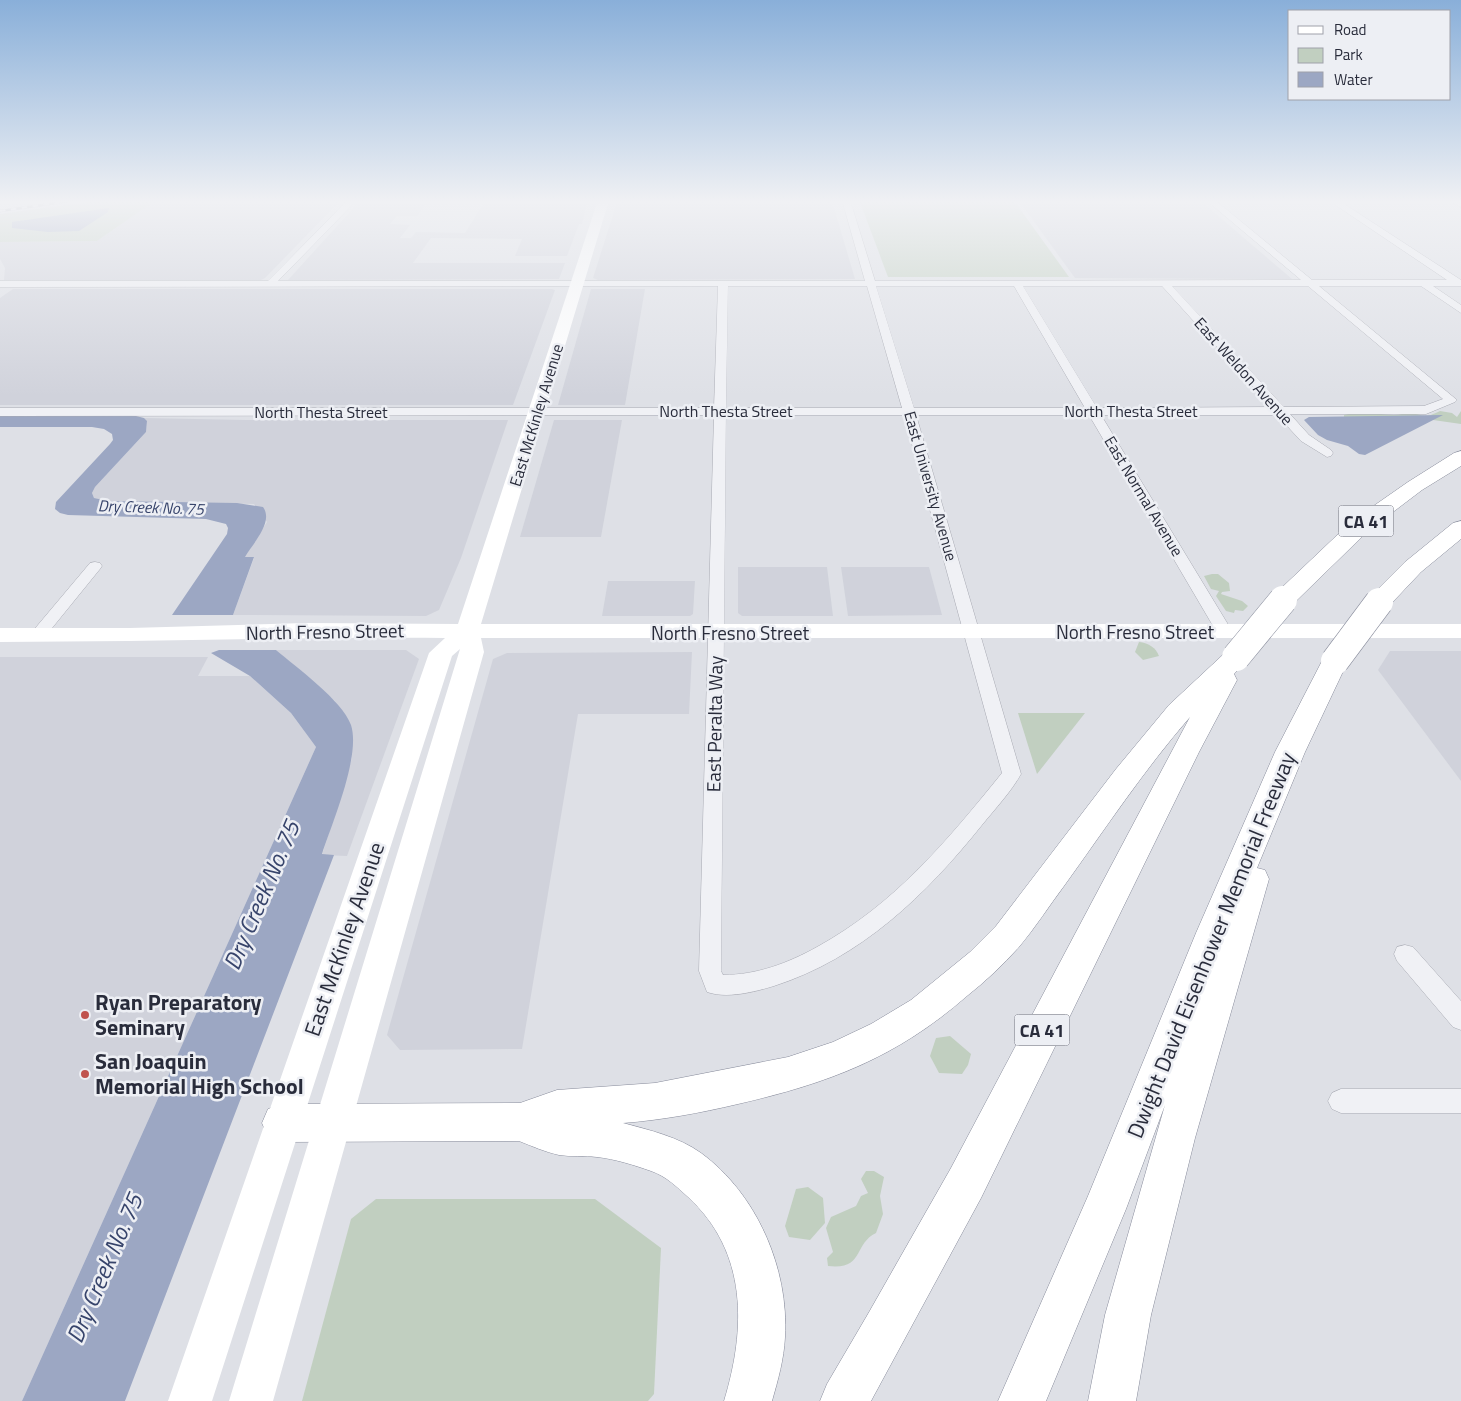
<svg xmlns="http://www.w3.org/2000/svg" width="1461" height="1401" font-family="'Titillium Web',sans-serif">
<rect width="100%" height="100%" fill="#dee0e6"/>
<!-- built -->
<g fill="#d0d2db">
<path d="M 156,200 L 341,200 L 265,278 L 261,280 L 4,280 L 5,268 L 0,259 L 0,242 L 97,241 Z"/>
<path d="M 832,201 L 855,279 L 598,280 L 593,278 L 617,202 Z"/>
<path d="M 1019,201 L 1202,202 L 1292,279 L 1075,278 Z"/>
<path d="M 358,203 L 426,203 L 417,216 L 397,216 L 390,224 L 410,225 L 400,238 L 411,238 L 416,232 L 465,233 L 484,203 L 587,203 L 582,224 L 579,224 L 567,256 L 515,256 L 522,239 L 431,238 L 413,263 L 565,263 L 559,279 L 288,280 Z"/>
<path d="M 13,289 L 552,289 L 555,290 L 513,405 L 0,405 L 0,298 Z"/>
<path d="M 591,289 L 645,289 L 625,405 L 558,405 Z"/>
<path d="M 144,418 L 246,420 L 508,420 L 461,558 L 439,610 L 426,616 L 233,615 L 254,558 L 244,558 L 267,522 L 254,504 L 109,501 L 94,498 L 92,493 L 95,487 L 146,432 L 147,422 Z"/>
<path d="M 554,420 L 622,420 L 601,537 L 520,537 Z"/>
<path d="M 738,567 L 827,567 L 833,616 L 742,616 L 738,613 Z"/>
<path d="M 841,567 L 929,567 L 942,615 L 848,616 Z"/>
<path d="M 608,581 L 695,581 L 693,614 L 690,616 L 602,616 Z"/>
<path d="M 276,650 L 406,650 L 419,659 L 347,856 L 322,855 L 352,758 L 335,701 Z"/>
<path d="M 1390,651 L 1461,651 L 1461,781 L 1378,670 Z"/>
<path d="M 692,652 L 689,714 L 578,714 L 522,1049 L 400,1050 L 387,1035 L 493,659 L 507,653 Z"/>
<path d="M 0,657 L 208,657 L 198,676 L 250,676 L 291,713 L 316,747 L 22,1401 L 0,1401 Z"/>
</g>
<!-- green -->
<g fill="#c1cfc0">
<path d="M 103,200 L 156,200 L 97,241 L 0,242 L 0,214 Z"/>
<path d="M 860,202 L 1015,202 L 1069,277 L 888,277 Z"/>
<path d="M 1440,411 L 1452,413 L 1457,417 L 1461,411 L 1461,424 L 1426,419 L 1344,417 L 1344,415 C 1361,411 1378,414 1394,415 C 1399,415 1405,413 1410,413 C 1425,415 1424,419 1440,411 Z"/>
<path d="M 1212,574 L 1218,574 L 1229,583 L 1230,591 L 1222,592 L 1221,594 L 1242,601 L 1248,606 L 1243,611 L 1235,610 L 1234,613 L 1226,611 L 1216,596 L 1219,591 L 1211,589 L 1204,576 Z"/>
<path d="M 1139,642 C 1149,643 1156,648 1159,656 L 1143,660 L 1135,652 Z"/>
<path d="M 1018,713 L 1085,713 L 1037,774 Z"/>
<path d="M 950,1036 L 971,1054 L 968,1065 L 962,1074 L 939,1073 L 930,1056 L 936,1038 Z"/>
<path d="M 866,1171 L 874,1171 L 884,1177 L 880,1196 L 883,1214 L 876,1233 C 853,1244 865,1270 828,1266 L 827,1258 L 833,1252 L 826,1228 L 831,1217 L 856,1206 L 861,1196 L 868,1193 L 861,1179 Z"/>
<path d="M 808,1187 L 823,1198 L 825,1223 L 810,1240 L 789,1237 L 785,1226 L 796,1189 Z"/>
<path d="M 376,1199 L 595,1199 L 661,1248 L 654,1394 L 648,1401 L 302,1401 L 351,1219 Z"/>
</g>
<!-- water -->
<g fill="#9ca7c3">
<path d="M 109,208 L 108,212 L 79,231 L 48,232 L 12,228 L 12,222 Z"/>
<path d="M 0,415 L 132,415 L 144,418 L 147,421 L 146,432 L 95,487 L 92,493 L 94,498 L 109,501 L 237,503 L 263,507 C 274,522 253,543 245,557 L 254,557 L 233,615 L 172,615 L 227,534 L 228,528 L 226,524 L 206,519 L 68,515 L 60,513 L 55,509 L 56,502 L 110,444 L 113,440 L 112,434 L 104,429 L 92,427 L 0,427 Z"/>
<path d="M 1443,415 L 1365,455 L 1359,454 L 1348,446 L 1327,440 L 1318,435 L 1304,420 L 1309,417 Z"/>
<path d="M 219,650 L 276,650 C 297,668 342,700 351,725 C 361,756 332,823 322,854 L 334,855 L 125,1401 L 22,1401 L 316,747 L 291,713 L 250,676 L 211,653 Z"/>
</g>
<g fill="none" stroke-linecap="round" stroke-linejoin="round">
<!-- street casing -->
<g stroke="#a8aab3" stroke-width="1">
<g id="street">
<path d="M 348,200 L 357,200 L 278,281 L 865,281 L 842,200 L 850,200 L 875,281 L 1301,280 L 1206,200 L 1215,200 L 1312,280 L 1447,280 L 1328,200 L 1338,200 L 1461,280 L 1461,286 L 1433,286 L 1461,305 L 1461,313 L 1421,286 L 1319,286 L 1457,400 L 1455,402 L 1426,414 L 1290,414 L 1309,435 L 1331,450 L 1333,453 L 1331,456 L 1327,457 L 1301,441 L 1277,415 L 1101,415 L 1232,631 L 1230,634 L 1218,634 L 1216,631 L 1089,415 L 916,415 L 1021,774 C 1011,792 995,809 982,825 C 926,895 861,958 774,986 C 754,992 727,999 707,992 L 699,971 L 714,415 L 0,416 L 0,408 L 714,408 L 718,286 L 0,287 L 0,281 L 268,281 ZM 728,286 L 867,286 L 902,408 L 726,408 ZM 876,286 L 1014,286 L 1085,408 L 914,408 ZM 1023,286 L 1162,286 L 1271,407 L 1097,408 ZM 1172,286 L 1308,286 L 1443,399 L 1424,406 L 1284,407 ZM 726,415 L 904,415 L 1002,773 C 947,841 895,904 817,947 C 788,963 757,975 723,975 L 721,971 Z"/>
<path d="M 1448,200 L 1461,202 L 1461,207 Z"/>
<path d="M 95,562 L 100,563 L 102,566 L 100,569 L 44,638 L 32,638 L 30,635 L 32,632 L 90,563 Z"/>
<path d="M 1405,945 L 1413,947 L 1461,1001 L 1461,1030 L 1453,1027 L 1397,961 L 1394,954 L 1397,947 Z"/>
<path d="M 1341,1089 L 1461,1089 L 1461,1113 L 1341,1113 L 1332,1109 L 1328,1101 L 1332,1093 Z"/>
</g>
</g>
<!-- highway casing -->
<g stroke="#878b9b" stroke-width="1">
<g id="highway">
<path d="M 1461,451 L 1461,466 L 1422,490 L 1368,531 L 1292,605 L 1283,607 L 1274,605 L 1271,600 L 1274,595 L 1352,521 L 1408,482 L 1454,453 Z"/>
<path d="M 1461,521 L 1461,539 L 1421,572 L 1388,607 L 1379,609 L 1370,607 L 1367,602 L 1370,597 L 1405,562 L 1453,523 Z"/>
<path d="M 1236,649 L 1245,651 L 1249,657 L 1234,674 L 1237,680 L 1199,752 L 981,1198 L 871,1401 L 820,1401 L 827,1384 L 868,1314 L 951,1168 L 1190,717 C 1144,770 1105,829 1064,886 C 1049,906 1035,928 1019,947 C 1003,965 986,981 967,996 C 896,1058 829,1083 738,1104 C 700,1113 662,1120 623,1123 C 649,1130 679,1137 701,1153 C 757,1194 789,1269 785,1337 C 784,1359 778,1380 772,1401 L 724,1401 C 746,1329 748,1252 688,1197 C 677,1187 666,1176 651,1171 C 634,1165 615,1159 597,1157 C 584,1155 571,1157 559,1155 C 545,1152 532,1146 519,1141 L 282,1142 L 268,1137 L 262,1123 L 268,1109 L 282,1104 L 520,1103 L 557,1090 L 655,1083 L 788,1057 L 833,1042 L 871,1024 L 911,1000 L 970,952 L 996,926 L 1116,769 L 1169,705 L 1227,651 Z"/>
<path d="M 1335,653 L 1344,655 L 1348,661 L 1305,752 L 1257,868 L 1265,870 L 1269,879 L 1195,1138 L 1151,1315 L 1136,1401 L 1088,1401 L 1105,1315 L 1165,1105 L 1126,1209 L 1046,1401 L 998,1401 L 1088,1196 L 1196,933 L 1275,752 L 1322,661 L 1326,655 Z"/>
</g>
</g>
<!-- street -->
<use href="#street" fill="#f0f1f5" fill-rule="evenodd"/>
<!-- secondary -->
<path fill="#fff" fill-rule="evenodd" d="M 598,200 L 609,200 L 481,624 L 1461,624 L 1461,638 L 481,638 L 484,652 L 273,1401 L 229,1401 L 460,649 L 452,656 L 212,1401 L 168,1401 L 429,653 L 445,638 C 296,637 148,642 0,642 L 0,628 L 130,628 L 305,623 L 458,624 Z"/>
<!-- highway -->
<use href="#highway" fill="#fff" fill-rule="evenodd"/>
<!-- rail casing -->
<g stroke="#797d8e" stroke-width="2.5">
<path id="rail" d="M 0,211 L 77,200"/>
</g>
<!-- rail -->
<use href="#rail" stroke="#edeff4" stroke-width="2" stroke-dasharray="5.5" stroke-linecap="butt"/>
<!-- highway-bridge casing -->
<g stroke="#878b9b" stroke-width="29" stroke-linecap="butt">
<g id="highway-bridge">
<path d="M 1236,657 L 1283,600"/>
<path d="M 1335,661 L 1379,602"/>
</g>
</g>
<!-- highway-bridge -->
<use href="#highway-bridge" stroke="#fff" stroke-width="28"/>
</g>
<!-- sky -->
<linearGradient id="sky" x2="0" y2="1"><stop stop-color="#89afd9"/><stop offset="0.51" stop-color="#f0f1f4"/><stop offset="1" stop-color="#f0f1f4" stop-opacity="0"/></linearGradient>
<rect width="1461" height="396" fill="url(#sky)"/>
<!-- markers -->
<g fill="#c0534e" stroke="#edeff4" stroke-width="2">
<circle cx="85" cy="1015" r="5"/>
<circle cx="85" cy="1074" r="5"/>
</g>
<g text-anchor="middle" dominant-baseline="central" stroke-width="5" stroke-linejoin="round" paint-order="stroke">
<!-- far-street labels -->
<g font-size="16" fill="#292c3b" stroke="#edeff4">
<text transform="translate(1244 371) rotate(48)">East Weldon Avenue</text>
<text x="726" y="411">North Thesta Street</text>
<text x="1131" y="411">North Thesta Street</text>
<text x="321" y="412">North Thesta Street</text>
<text transform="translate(536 415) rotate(-73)">East McKinley Avenue</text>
<text transform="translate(931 486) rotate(74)">East University Avenue</text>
<text transform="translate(1144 496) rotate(59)">East Normal Avenue</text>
</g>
<!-- far-water labels -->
<g font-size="16" font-style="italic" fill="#37446b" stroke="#edeff4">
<text transform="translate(151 507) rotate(2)">Dry Creek No. 75</text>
</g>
<!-- shield labels -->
<g fill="#edeff4" stroke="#646672" stroke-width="1">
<rect x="1338.5" y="505.5" width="55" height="31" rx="4"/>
<rect x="1014.5" y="1014.5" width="55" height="31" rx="4"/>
</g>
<g font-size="18" font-weight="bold" fill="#292c3b">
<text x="1366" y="521">CA 41</text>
<text x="1042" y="1030">CA 41</text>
</g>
<!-- street labels -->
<g font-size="19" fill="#292c3b" stroke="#edeff4">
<text transform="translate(325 631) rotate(-1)">North Fresno Street</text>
<text x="1135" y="631">North Fresno Street</text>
<text x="730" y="632">North Fresno Street</text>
<text transform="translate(714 724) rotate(-89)">East Peralta Way</text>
</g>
<!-- near-street labels -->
<g font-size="22" fill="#292c3b" stroke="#edeff4">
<text transform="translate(344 939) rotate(-71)">East McKinley Avenue</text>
<text transform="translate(1211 945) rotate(-68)">Dwight David Eisenhower Memorial Freeway</text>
</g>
<!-- near-poi labels -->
<g font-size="22" font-weight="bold" fill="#292c3b" stroke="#edeff4" text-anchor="start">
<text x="95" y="1002">Ryan Preparatory<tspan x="95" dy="25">Seminary</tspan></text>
<text x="95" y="1061">San Joaquin<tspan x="95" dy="25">Memorial High School</tspan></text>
</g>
<!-- near-water labels -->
<g font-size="24" font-style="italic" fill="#37446b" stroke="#edeff4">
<text transform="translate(261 895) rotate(-67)">Dry Creek No. 75</text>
<text transform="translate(104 1268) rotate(-67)">Dry Creek No. 75</text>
</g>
</g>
<!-- legend -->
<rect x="1288" y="10" width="162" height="90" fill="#edeff4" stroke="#9fa1aa"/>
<rect x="1298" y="26" width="25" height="8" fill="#ffffff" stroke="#9fa1aa"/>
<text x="1334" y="35" font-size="15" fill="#292c3b">Road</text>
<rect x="1298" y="48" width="25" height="15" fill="#c1cfc0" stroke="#9fa1aa"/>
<text x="1334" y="60" font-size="15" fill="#292c3b">Park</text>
<rect x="1298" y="72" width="25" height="15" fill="#9ca7c3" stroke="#9fa1aa"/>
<text x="1334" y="85" font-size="15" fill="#292c3b">Water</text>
</svg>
